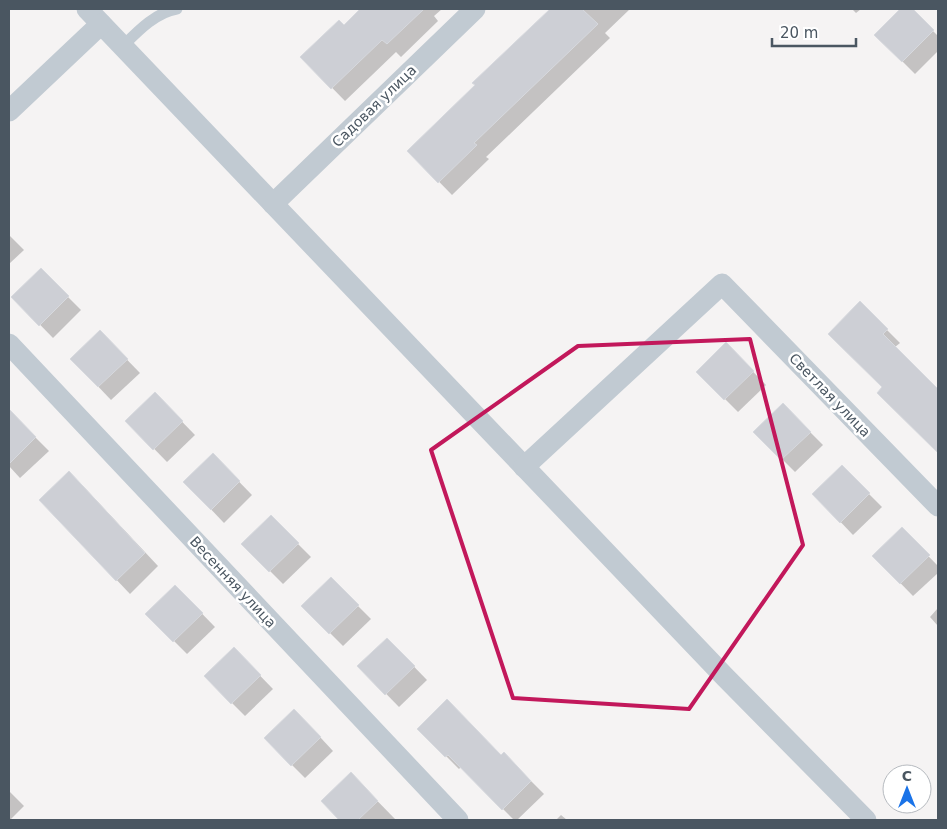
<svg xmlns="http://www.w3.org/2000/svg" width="947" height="829" font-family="'DejaVu Sans',sans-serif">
<rect width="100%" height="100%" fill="#f5f3f3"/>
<!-- shadow -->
<g fill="#0003">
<path d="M 362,9 L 442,9 L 434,16 L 438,21 L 401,57 L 396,52 L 345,101 L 302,57 L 344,26 Z"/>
<path d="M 552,9 L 630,9 L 605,33 L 610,38 L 486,157 L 489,159 L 452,195 L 409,151 L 477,85 L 474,83 Z"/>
<path d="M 852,9 L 861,9 L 856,13 Z"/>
<path d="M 902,9 L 911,9 L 938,36 L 938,51 L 915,74 L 876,35 Z"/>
<path d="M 9,235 L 24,250 L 9,264 Z"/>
<path d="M 41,270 L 81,310 L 53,338 L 13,297 Z"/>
<path d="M 860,303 L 900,343 L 895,347 L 938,390 L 938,451 L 879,393 L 884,388 Z"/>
<path d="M 100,332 L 140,373 L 111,400 L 72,359 Z"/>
<path d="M 726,344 L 766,385 L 738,412 L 698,372 Z"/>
<path d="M 155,394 L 195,435 L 167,462 L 127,421 Z"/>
<path d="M 783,405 L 823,445 L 795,472 L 755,432 Z"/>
<path d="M 9,411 L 49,451 L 20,478 L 9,466 Z"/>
<path d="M 213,455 L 252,495 L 224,523 L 185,482 Z"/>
<path d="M 842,467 L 882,507 L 853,535 L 814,494 Z"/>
<path d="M 82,485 L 158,566 L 130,594 L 41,500 Z"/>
<path d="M 271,517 L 311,557 L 283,584 L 243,544 Z"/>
<path d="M 902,529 L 938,566 L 938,573 L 913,596 L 874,556 Z"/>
<path d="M 331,579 L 371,619 L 343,646 L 303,606 Z"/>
<path d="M 175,586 L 215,627 L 187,654 L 147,614 Z"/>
<path d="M 938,608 L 938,626 L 930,617 Z"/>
<path d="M 387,639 L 427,680 L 399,707 L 359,666 Z"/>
<path d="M 234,649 L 273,689 L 245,716 L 205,676 Z"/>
<path d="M 307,723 L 333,751 L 305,778 L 265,738 Z"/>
<path d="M 419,729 L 501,756 L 504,754 L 544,794 L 517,820 L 514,820 L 461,767 L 459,769 Z"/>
<path d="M 351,774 L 396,820 L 341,820 L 323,802 Z"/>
<path d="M 9,791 L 24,806 L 10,820 L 9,820 Z"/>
<path d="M 561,815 L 567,820 L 556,820 Z"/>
</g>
<!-- building -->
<g fill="#cdcfd5" stroke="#d7d9de">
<path d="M 360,9 L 424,9 L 387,44 L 382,40 L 331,89 L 300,57 L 339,20 L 344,25 Z"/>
<path d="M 550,9 L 582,9 L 598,24 L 474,143 L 477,145 L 438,183 L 407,151 L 475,85 L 472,83 Z"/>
<path d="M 900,9 L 913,9 L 934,30 L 902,62 L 874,35 Z"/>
<path d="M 41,268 L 69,296 L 39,326 L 11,297 Z"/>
<path d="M 860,301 L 888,329 L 883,334 L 938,389 L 938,453 L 877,393 L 882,387 L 828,334 Z"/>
<path d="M 100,330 L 128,359 L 98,387 L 70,359 Z"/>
<path d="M 726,342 L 754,371 L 724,400 L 696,372 Z"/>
<path d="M 155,392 L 183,421 L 153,450 L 125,421 Z"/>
<path d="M 783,403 L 811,432 L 781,460 L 753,432 Z"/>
<path d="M 9,409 L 36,437 L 9,464 Z"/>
<path d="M 213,453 L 240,481 L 211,510 L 183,482 Z"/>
<path d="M 842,465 L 870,493 L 840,523 L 812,494 Z"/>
<path d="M 69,471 L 145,553 L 116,581 L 39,500 Z"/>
<path d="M 271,515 L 299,543 L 269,572 L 241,544 Z"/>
<path d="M 902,527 L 930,555 L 900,584 L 872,556 Z"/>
<path d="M 331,577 L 359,605 L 329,634 L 301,606 Z"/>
<path d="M 175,585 L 203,613 L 173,642 L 145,614 Z"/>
<path d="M 387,638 L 415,666 L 385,695 L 357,666 Z"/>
<path d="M 234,647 L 261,675 L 231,704 L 204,676 Z"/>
<path d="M 447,699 L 501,755 L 504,752 L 531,781 L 502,810 L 448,755 L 445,757 L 417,729 Z"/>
<path d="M 294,709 L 321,737 L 291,766 L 264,738 Z"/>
<path d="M 351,772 L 378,801 L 358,820 L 339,820 L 321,801 Z"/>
</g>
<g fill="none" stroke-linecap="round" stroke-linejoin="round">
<!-- lane -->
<path stroke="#c1cad2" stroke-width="11" d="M 122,47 C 137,32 156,12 177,9"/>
<!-- street -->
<g stroke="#c1cad2" stroke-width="21">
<path d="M 87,9 L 725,677 L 866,820"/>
<path d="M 9,111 L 101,24"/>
<path d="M 273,204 L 475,9"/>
<path d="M 9,344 L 458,820"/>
<path d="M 524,467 L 722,284 L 938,506"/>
</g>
</g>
<!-- marked area -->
<path fill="none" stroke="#c2185b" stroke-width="4" stroke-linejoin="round" d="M 750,339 L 803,545 L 689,709 L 513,698 L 431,450 L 578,346 Z"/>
<g text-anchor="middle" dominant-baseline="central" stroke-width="5" stroke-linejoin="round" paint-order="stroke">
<!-- street labels -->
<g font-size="14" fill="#4a5661" stroke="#fff">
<text transform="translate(374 106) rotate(-44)">Садовая улица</text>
<text transform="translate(830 395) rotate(46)">Светлая улица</text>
<text transform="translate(233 582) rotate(47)">Весенняя улица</text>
</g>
</g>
<!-- border -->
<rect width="947" height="829" fill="none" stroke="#4a5661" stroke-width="20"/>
<!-- north arrow -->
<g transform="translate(907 789)"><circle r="24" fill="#ffffff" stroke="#b7bbc0"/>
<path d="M0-4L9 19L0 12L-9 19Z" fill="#1a73e8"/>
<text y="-8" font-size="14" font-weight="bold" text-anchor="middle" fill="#4a5661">С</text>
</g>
<!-- scale -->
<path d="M772 38v8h84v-8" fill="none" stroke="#4a5661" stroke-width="2.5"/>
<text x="780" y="38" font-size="15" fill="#4a5661" stroke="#ffffff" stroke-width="4" paint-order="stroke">20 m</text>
</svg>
